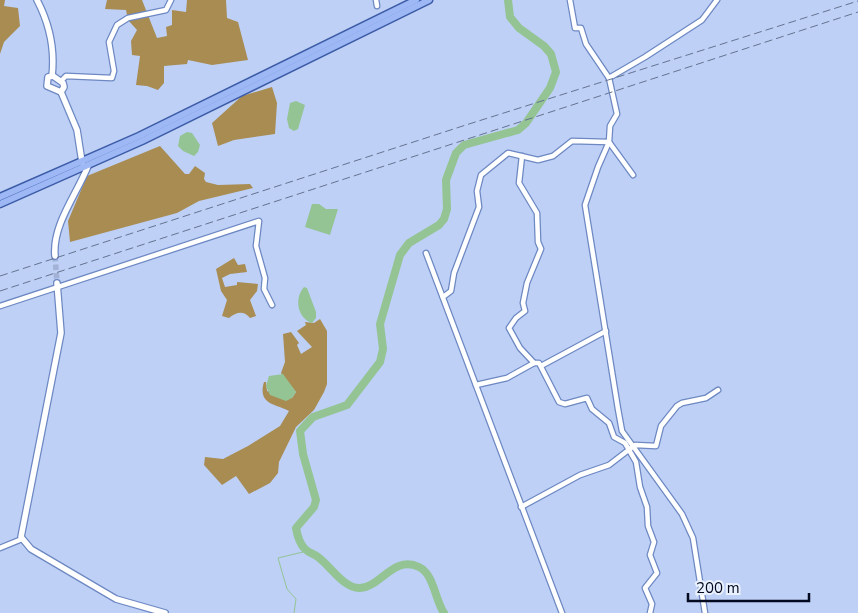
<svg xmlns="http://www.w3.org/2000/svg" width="858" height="613" font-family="'Nunito Sans',sans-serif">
<rect width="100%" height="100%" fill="#bed0f6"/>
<!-- forest -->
<g fill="#a88c52">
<path d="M 0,0 L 5,0 L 4,6 L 18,8 L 20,26 L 4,42 L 0,54 Z"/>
<path d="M 107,0 L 142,0 L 157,38 L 167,36 L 166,27 L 172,25 L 172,10 L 186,12 L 187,0 L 226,0 L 227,18 L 238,22 L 248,60 L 212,65 L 188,60 L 187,64 L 164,66 L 164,83 L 158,90 L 147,86 L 136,85 L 140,56 L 132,55 L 131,41 L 137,30 L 128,20 L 126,10 L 105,9 Z"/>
<path d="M 272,87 L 277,103 L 275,134 L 234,140 L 218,146 L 212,123 L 242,96 Z"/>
<path d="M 160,146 L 185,174 L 189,174 L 195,166 L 205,173 L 204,179 L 206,182 L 218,185 L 250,184 L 253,188 L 199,201 L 177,213 L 70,242 L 68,221 L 87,176 Z"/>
<path d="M 234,258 L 238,265 L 245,264 L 247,272 L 230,274 L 222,278 L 225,287 L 237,285 L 237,282 L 258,284 L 257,291 L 250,300 L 256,316 L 250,318 C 244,310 236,312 229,318 L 222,316 L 227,300 L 221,291 L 216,269 Z"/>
<path d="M 320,319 L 327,331 L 327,384 L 324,392 L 314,410 L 296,427 L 279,462 L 278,473 L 270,483 L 249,494 L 236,476 L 222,485 L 204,465 L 205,457 L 223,459 L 248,446 L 280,426 L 289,411 C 277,404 257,405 264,382 L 266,382 L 267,391 L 292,398 L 296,392 L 281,373 L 285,362 L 283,334 L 291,332 L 299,343 L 297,345 L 301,354 L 312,347 L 297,331 L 306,325 L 305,322 L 314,323 Z"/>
</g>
<!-- water -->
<g fill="#94c494">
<path d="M 296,101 L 305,105 L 298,129 L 294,131 L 289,128 L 287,119 L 290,103 Z"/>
<path d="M 187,132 L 192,133 L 200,145 L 198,152 L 194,156 L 183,151 L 178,146 L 180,136 Z"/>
<path d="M 312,204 L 319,204 L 326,209 L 338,209 L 330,235 L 305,227 Z"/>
<path d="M 304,287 L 307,288 L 316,312 L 316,318 L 312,323 C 297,318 294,298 304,287 Z"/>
<path d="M 283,374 L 296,392 L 292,398 L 286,401 L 270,395 L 266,386 L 269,376 Z"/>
</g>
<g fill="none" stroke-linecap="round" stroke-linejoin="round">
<!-- stream -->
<path stroke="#94c494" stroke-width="1" d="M 294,613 L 296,599 L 287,589 L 278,558 L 307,551"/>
<!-- river -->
<path stroke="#94c494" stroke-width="8" d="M 444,613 C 435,600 434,574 419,567 C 393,555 381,587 360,588 C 343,589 329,563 315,555 C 311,553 308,552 305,549 C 300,544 297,534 296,528 L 314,507 L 316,500 L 303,454 L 300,431 L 313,417 L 347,405 L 380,362 L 383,349 L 380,324 L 400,255 L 409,243 L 439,225 L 444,219 L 447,209 L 446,180 L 456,153 L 464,145 L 518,130 L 526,123 L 550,88 L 556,72 L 551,54 L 544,46 L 519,28 L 510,17 L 508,0"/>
<!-- secondary-tunnel -->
<path stroke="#a2b2d6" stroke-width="5.5" stroke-dasharray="5.5 3" stroke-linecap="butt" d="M 55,256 L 57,283"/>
<!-- street casing -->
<g stroke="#6d88c2" stroke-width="7">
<g id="street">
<path d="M 376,0 L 377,6"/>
<path d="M 570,0 L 575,28 L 581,28 L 586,44 L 609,78"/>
<path d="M 61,81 L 66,76 L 112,78 L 114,71 L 109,42 L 117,25 L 128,18 L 166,10 L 171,0"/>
<path d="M 522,156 L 519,183 L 537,213 L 538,242 L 541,249 L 527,283 L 523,303 L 525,311 L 516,318 L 509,328 L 520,348 L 534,363"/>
<path d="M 426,253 L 562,613"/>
<path d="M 443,297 L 451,291 L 454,273 L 479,207 L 477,191 L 481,175 L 508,153 L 538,160 L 553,156 L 572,141 L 609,142 L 633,175"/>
<path d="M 0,306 L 259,221 L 256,246 L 265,278 L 264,289 L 272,305"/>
<path d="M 541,366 L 606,331"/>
<path d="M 476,385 L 507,378 L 534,363 L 539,363 L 559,402 L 565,404 L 587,398 L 592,409 L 609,423 L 614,437 L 625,443 L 636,462 L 640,487 L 647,507 L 648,526 L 654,542 L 650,555 L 657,573 L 645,588 L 652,604 L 650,613"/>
<path d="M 521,507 L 580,475 L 609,465 L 635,445 L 656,446 L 661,426 L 677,406 L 682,403 L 706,398 L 718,390"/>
<path d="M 0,548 L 22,539"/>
<path d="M 705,613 L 693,538 L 682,514 L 622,431 L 618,409 L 585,205 L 598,167 L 609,142 L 610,126 L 617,114 L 609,78 L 645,57 L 702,20 L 717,0"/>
</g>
</g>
<!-- secondary casing -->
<g stroke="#6d88c2" stroke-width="8">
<g id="secondary">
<path d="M 37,0 C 49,23 55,50 52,76"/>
<path d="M 53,76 L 63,83 L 64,87 L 61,92 L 47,86 L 48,77 Z"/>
<path d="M 61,92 L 77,130 L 82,162"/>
<path d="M 55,256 C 52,225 77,194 88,166"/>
<path d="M 57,283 L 61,333 L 21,537 L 31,549 L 116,599 L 165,613"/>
</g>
</g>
<!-- primary casing -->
<g stroke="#3d5ca6" stroke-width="9">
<g id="primary">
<path d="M 0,197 L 139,136 L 416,0"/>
<path d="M 0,204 L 142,141 L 429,0"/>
</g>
</g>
<!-- street -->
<use href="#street" stroke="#fff" stroke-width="4.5"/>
<!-- secondary -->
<use href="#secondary" stroke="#fff" stroke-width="5.5"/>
<!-- primary -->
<use href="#primary" stroke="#9db8f5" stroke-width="6"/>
<!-- rail -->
<g stroke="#667391" stroke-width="1" stroke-dasharray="8 4" stroke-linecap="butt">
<path d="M 0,276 L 469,124 L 858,1"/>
<path d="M 0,291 L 858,12"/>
</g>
</g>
<!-- scale -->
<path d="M688 593v8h121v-8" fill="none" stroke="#040b21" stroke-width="2.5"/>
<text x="696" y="593" font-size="15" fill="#040b21" stroke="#eaf1fe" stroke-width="4" paint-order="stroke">200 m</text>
</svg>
